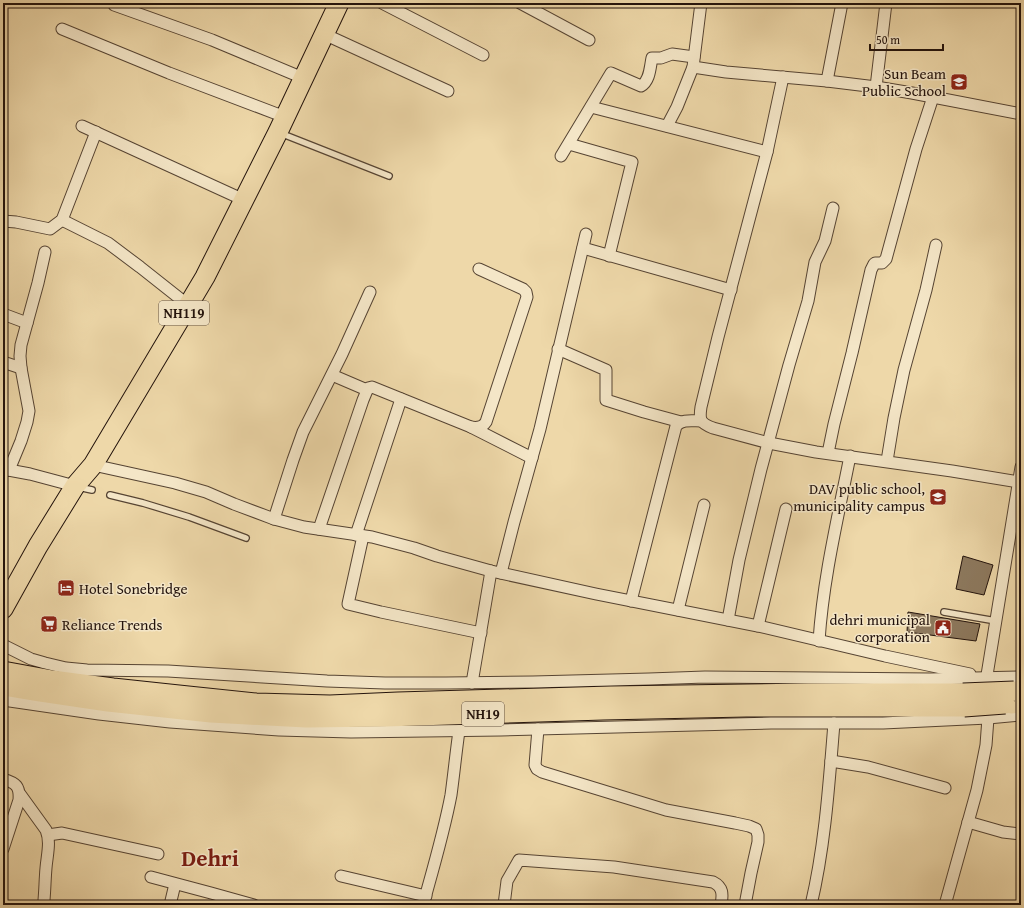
<svg xmlns="http://www.w3.org/2000/svg" width="1024" height="908" font-family="'Gentium Book Plus',serif">
<rect width="100%" height="100%" fill="#eed8a9"/>
<filter id="stains"><feTurbulence type="fractalNoise" baseFrequency=".005" numOctaves="4"/><feColorMatrix values="0 0 0 0 .2 0 0 0 0 .09 0 0 0 0 .02 0 0 0 .5 -.17"/></filter>
<radialGradient id="worn" r=".72"><stop offset=".6" stop-color="#630" stop-opacity="0"/><stop offset="1" stop-color="#630" stop-opacity=".3"/></radialGradient>
<!-- building -->
<g fill="#8d795e" stroke="#23130c">
<path d="M 963,556 L 993,565 L 984,595 L 956,589 Z"/>
<path d="M 908,612 L 980,624 L 976,641 L 907,632 Z"/>
</g>
<g fill="none" stroke-linecap="round" stroke-linejoin="round">
<!-- service casing -->
<g stroke="#564433" stroke-width="8">
<g id="service">
<path d="M 280,133 L 389,176"/>
<path d="M 78,487 L 92,490"/>
<path d="M 110,495 L 143,503 L 189,517 L 246,538"/>
<path d="M 944,612 L 996,621"/>
</g>
</g>
<!-- minor casing -->
<g stroke="#564433" stroke-width="13">
<g id="minor">
<path d="M 382,3 L 483,55"/>
<path d="M 520,3 L 589,40"/>
<path d="M 114,5 L 212,40 L 303,78"/>
<path d="M 62,29 L 169,73 L 285,117"/>
<path d="M 324,34 L 448,91"/>
<path d="M 693,67 L 726,72 L 827,81 L 876,87 L 912,93 L 1021,114"/>
<path d="M 783,77 L 767,152 L 718,337 L 701,407 C 699,420 700,423 713,428 L 769,443 L 816,452 L 952,471 L 1019,482"/>
<path d="M 827,81 L 842,3"/>
<path d="M 876,87 L 886,3"/>
<path d="M 591,107 L 767,152"/>
<path d="M 82,126 L 244,200"/>
<path d="M 667,126 L 677,107 L 693,67 L 701,3"/>
<path d="M 569,144 L 632,162 L 609,256"/>
<path d="M 561,156 L 611,73 L 641,86 C 650,81 650,67 652,58 L 661,58 L 672,54 L 694,57"/>
<path d="M 62,220 L 108,243 L 140,267 L 188,305"/>
<path d="M 3,221 L 16,222 L 50,229 L 62,220 L 96,132"/>
<path d="M 583,248 L 731,290"/>
<path d="M 3,314 L 27,323"/>
<path d="M 558,349 L 606,370 L 606,400 L 644,412 L 681,422"/>
<path d="M 3,362 L 21,368"/>
<path d="M 332,375 L 367,390"/>
<path d="M 471,427 L 532,458"/>
<path d="M 828,453 L 834,424 L 852,353 L 871,270 L 874,264 L 875,263 L 882,263 L 886,259 L 916,149 L 933,97"/>
<path d="M 887,461 L 894,418 L 904,370 L 926,290 L 936,245"/>
<path d="M 93,465 L 175,483 L 206,492 L 234,504 L 274,519 L 304,527 L 372,537 L 414,548 L 437,556 L 491,571 L 596,594 L 758,626 L 885,656 L 970,674"/>
<path d="M 3,469 L 30,474 L 75,486"/>
<path d="M 9,470 L 21,441 L 27,422 L 29,411 L 21,368 L 20,356 L 21,345 L 38,283 L 45,252"/>
<path d="M 274,519 L 293,460 L 303,432 L 342,354 L 370,292"/>
<path d="M 319,529 L 363,400 L 368,388 L 372,387 L 471,427 C 477,428 483,427 486,422 L 527,297 L 526,292 L 523,289 L 479,269"/>
<path d="M 356,535 L 401,399"/>
<path d="M 363,536 L 348,604 L 381,612 L 481,633"/>
<path d="M 501,573 L 514,522 L 540,429 L 586,234"/>
<path d="M 631,601 L 676,426 C 682,419 692,421 701,421"/>
<path d="M 678,610 L 704,505"/>
<path d="M 728,620 L 739,560 L 761,469 L 789,365 L 808,301 L 815,262 L 825,241 L 833,208"/>
<path d="M 758,626 L 786,509"/>
<path d="M 819,641 C 823,579 838,517 850,456"/>
<path d="M 3,645 L 31,659 L 45,663 L 66,668 L 87,670 L 168,671 L 327,681 L 385,683 L 446,683 L 533,682 L 649,679 L 705,677 L 930,679 L 1021,677"/>
<path d="M 472,683 L 491,571"/>
<path d="M 987,686 L 987,675 L 1021,467"/>
<path d="M 3,700 L 99,714 L 170,722 L 279,730 L 351,732 L 501,730 L 771,723 L 883,723 L 988,718 L 1021,715"/>
<path d="M 538,729 L 535,765 L 537,769 L 542,772 L 666,810 L 735,823 L 749,826 L 756,829 L 758,835 L 758,842 L 751,873 L 745,905"/>
<path d="M 831,761 L 868,767 L 945,788"/>
<path d="M 3,779 C 16,783 20,786 19,800 L 3,849"/>
<path d="M 20,794 L 46,830 C 51,842 47,855 46,868 C 45,879 45,889 44,900 L 45,905"/>
<path d="M 968,822 L 1003,832 L 1021,834"/>
<path d="M 48,835 L 62,833 L 158,854"/>
<path d="M 341,876 L 426,896"/>
<path d="M 151,877 L 211,893 L 254,905"/>
<path d="M 170,905 L 175,884"/>
<path d="M 423,905 C 433,869 444,832 451,795 C 454,773 456,752 459,731"/>
<path d="M 504,905 L 507,881 L 519,860 L 614,867 L 713,882 C 723,887 723,894 721,905"/>
<path d="M 811,905 C 825,846 829,784 834,723"/>
<path d="M 945,905 L 977,790 L 986,745 L 988,718 L 988,711"/>
</g>
</g>
<!-- trunk casing -->
<g stroke="#23130c" stroke-width="21">
<g id="trunk">
<path d="M 3,609 L 38,546 L 75,486 L 93,465 L 205,277 L 278,132 L 339,3"/>
<path d="M 3,671 L 52,680 L 113,688 L 188,696 L 256,703 L 330,705 L 398,702 L 611,696 L 809,693 L 963,693"/>
<path d="M 3,686 L 39,692 L 108,702 L 211,713 L 306,718 L 386,717 L 603,710 L 746,707 L 964,707"/>
<path d="M 1011,704 L 1021,703"/>
</g>
</g>
<!-- service -->
<use href="#service" stroke="#f4e6c7" stroke-width="5.5"/>
<!-- minor -->
<use href="#minor" stroke="#f4e6c7" stroke-width="11"/>
<!-- trunk -->
<use href="#trunk" stroke="#eed8a9" stroke-width="19"/>
<!-- trunk-bridge casing -->
<g stroke="#23130c" stroke-width="21" stroke-linecap="butt">
<g id="trunk-bridge">
<path d="M 963,693 L 1014,691"/>
<path d="M 964,707 L 1005,704"/>
</g>
</g>
<!-- trunk-bridge -->
<use href="#trunk-bridge" stroke="#eed8a9" stroke-width="19"/>
</g>
<!-- icons -->
<defs>
<g id="school-square" transform="scale(0.9)"><rect x="-9" y="-9" width="18" height="18" rx="4" fill="#8f2418" stroke="#f4e6c7"/><path d="M0-5L7-2L0 1L-7-2ZM-4 1L0 2.5L4 1V4Q0 6-4 4Z" fill="#fff"/></g>
<g id="hotel-square" transform="scale(0.9)"><rect x="-9" y="-9" width="18" height="18" rx="4" fill="#8f2418" stroke="#f4e6c7"/><path d="M-6-4.5h1.5V1H6V5H4.5V3h-9V5H-6ZM-4 0a1.8 1.8 0 1 1 3.6 0ZM.5 0V-2.5h3Q6-2.5 6 0Z" fill="#fff"/></g>
<g id="supermarket-square" transform="scale(0.9)"><rect x="-9" y="-9" width="18" height="18" rx="4" fill="#8f2418" stroke="#f4e6c7"/><path d="M-6-5.5h2.5l.6 2H6L4.5 2H-2.5L-4.4-4H-6ZM-1.5 3.2a1.3 1.3 0 1 0 .1 0ZM3 3.2a1.3 1.3 0 1 0 .1 0Z" fill="#fff"/></g>
<g id="civic-square" transform="scale(0.9)"><rect x="-9" y="-9" width="18" height="18" rx="4" fill="#8f2418" stroke="#f4e6c7"/><path d="M-.6-6.5H3V-4.5H.6V-3L4-1V1h2V6H-6V1h2V-1L-.6-3ZM-1.2 2.5V6h2.4V2.5Z" fill="#fff"/></g>
</defs>
<g fill-rule="evenodd">
<use href="#school-square" x="959" y="82"/>
<use href="#school-square" x="938" y="497"/>
<use href="#hotel-square" x="66" y="588"/>
<use href="#supermarket-square" x="49" y="624"/>
<use href="#civic-square" x="943" y="628"/>
</g>
<g text-anchor="middle" dominant-baseline="central" stroke-width="3" stroke-linejoin="round" paint-order="stroke">
<!-- shield labels -->
<g fill="#f4e6c7" stroke="#625244" stroke-width="1">
<rect x="159" y="301" width="50" height="24" rx="3"/>
<rect x="462" y="702" width="42" height="24" rx="3"/>
</g>
<g font-size="14" font-weight="bold" fill="#23130c">
<text x="184" y="313">NH119</text>
<text x="483" y="714">NH19</text>
</g>
<!-- poi labels -->
<g font-size="15" fill="#23130c" stroke="#f4e6c7" text-anchor="end">
<text x="946" y="73">Sun Beam<tspan x="946" dy="17">Public School</tspan></text>
<text x="925" y="488">DAV public school,<tspan x="925" dy="17">municipality campus</tspan></text>
<text x="79" y="588" text-anchor="start">Hotel Sonebridge</text>
<text x="930" y="619">dehri municipal<tspan x="930" dy="17">corporation</tspan></text>
<text x="62" y="624" text-anchor="start">Reliance Trends</text>
</g>
<!-- town labels -->
<g font-size="23" font-weight="bold" fill="#7a1f14" stroke="#f4e6c7">
<text x="210" y="857">Dehri</text>
</g>
</g>
<!-- margin -->
<rect width="1024" height="908" fill="none" stroke="#eed8a9" stroke-width="16"/>
<rect x="4" y="4" width="1016" height="900" fill="none" stroke="#23130c" stroke-width="2"/>
<rect x="8" y="8" width="1008" height="892" fill="none" stroke="#23130c"/>
<!-- scale -->
<path d="M870 44v6h73v-6" fill="none" stroke="#23130c" stroke-width="2"/>
<text x="876" y="44" font-size="12" fill="#23130c" stroke="#f4e6c7" stroke-width="3" paint-order="stroke">50 m</text>
<rect width="100%" height="100%" filter="url(#stains)"/>
<rect width="100%" height="100%" fill="url(#worn)"/>
</svg>
